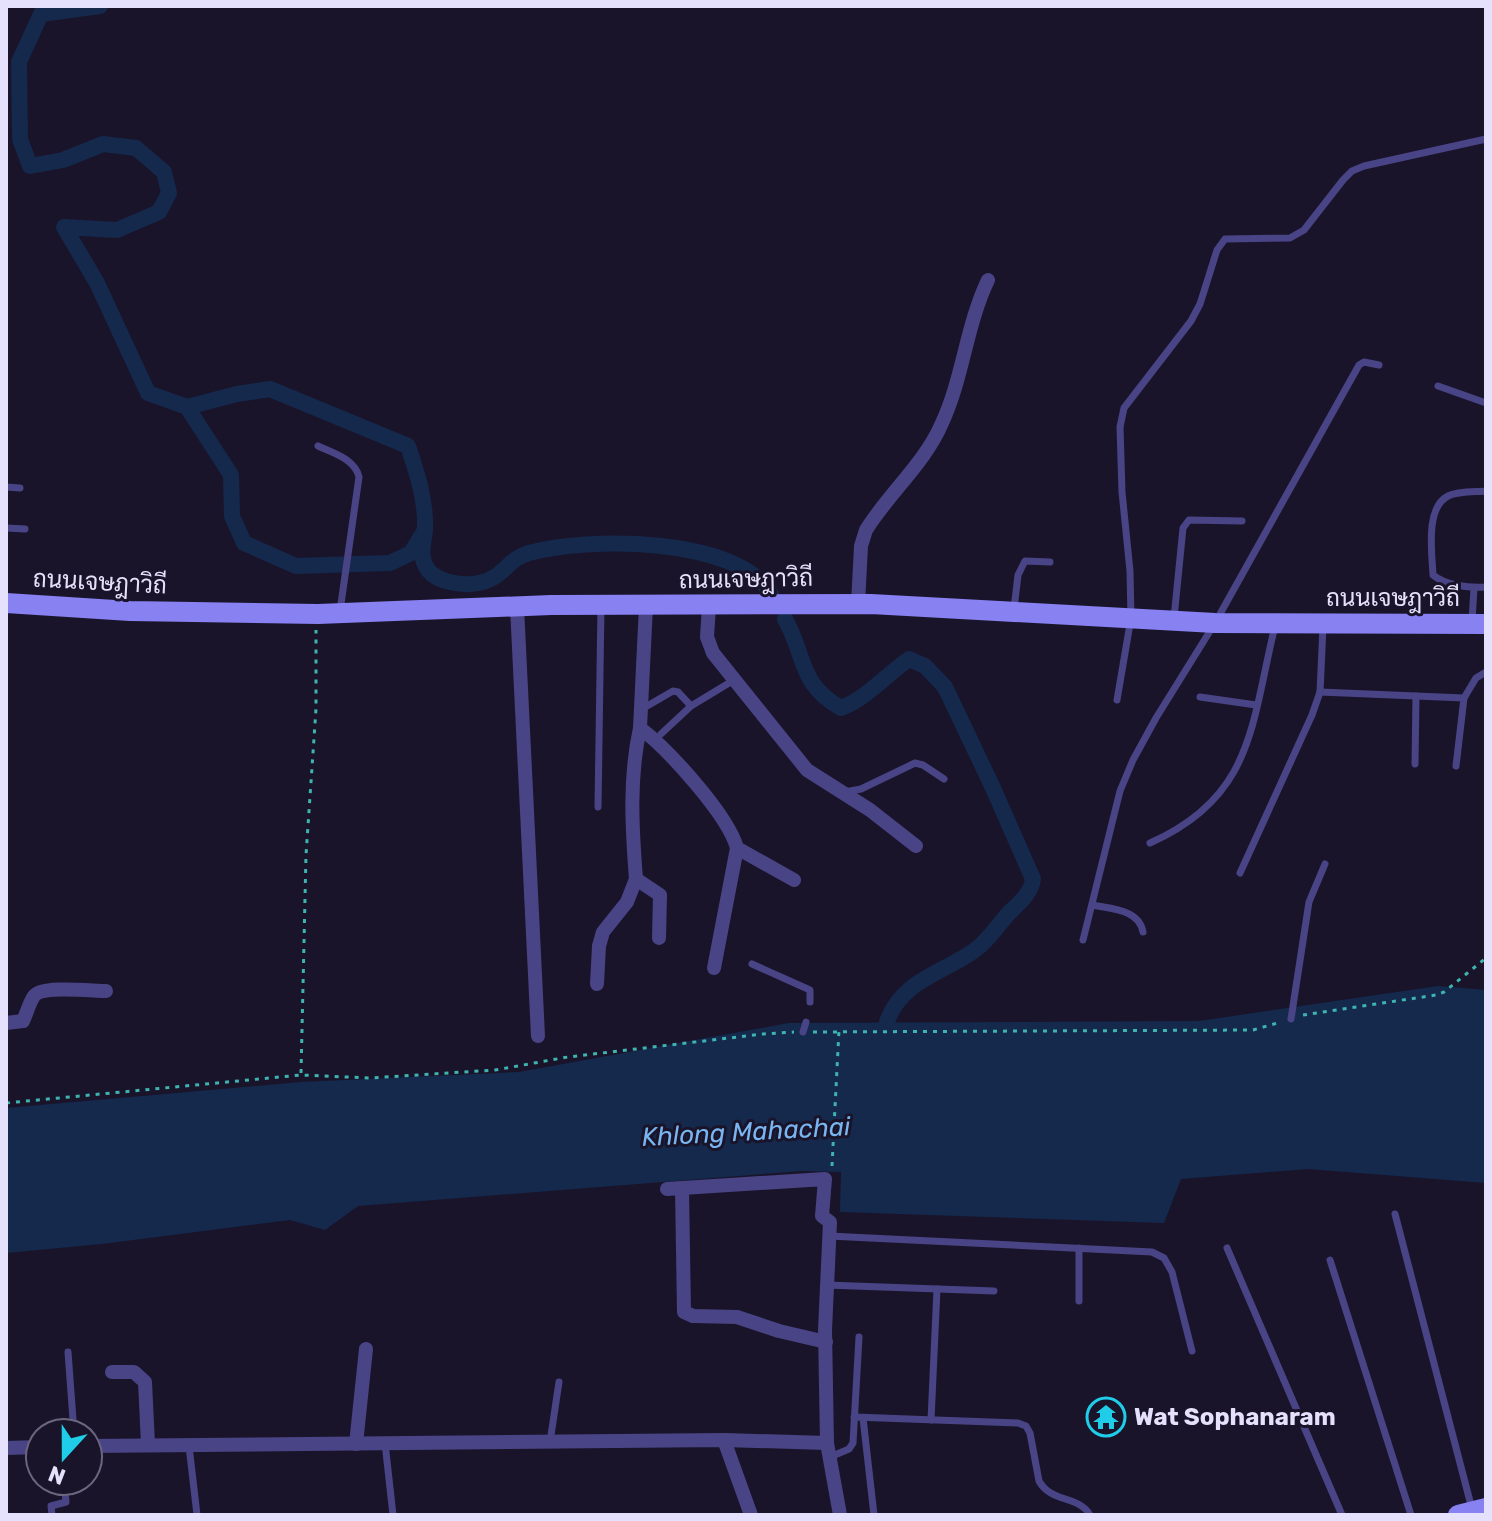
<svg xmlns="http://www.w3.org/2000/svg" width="1492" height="1521" font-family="Rubik,Sarabun,sans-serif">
<rect width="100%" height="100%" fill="#19142a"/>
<!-- water -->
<path fill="#15294d" d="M 1438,986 L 1486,990 L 1486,1183 L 1308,1169 L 1181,1179 L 1164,1223 L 840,1212 L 841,1172 L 801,1171 L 358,1206 L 325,1230 L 290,1220 L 102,1244 L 6,1253 L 6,1108 L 301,1082 L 519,1072 L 789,1023 L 1199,1021 Z"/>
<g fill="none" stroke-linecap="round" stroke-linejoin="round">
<!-- canal -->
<g stroke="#15294d" stroke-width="16">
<path d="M 100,6 L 41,14 L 19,62 L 20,139 L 30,166 L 63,160 L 103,144 L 136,148 L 164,172 L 169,193 L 159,212 L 117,230 L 64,227 L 97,283 L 148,393 L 187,407 L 231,475 L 232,516 L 244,543 L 296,566 L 390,563 L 411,553 L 425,530"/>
<path d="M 187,407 L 237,394 L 270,389 L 408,446 C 417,473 426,500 425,529 C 424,544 418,556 428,570 C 438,583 464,586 479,583 C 504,578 507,559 529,553 C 586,537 737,536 771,594"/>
<path d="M 785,619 C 806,656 798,684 841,708 C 867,698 886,675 909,659 L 925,666 L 945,687 L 993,788 L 1033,879 C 1031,894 1019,903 1009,913 C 997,926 989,940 975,950 C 944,973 901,980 887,1022"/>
</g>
<!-- path -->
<g stroke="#3eb3b0" stroke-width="3" stroke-dasharray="4 6" stroke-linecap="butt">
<path d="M 1303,1015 L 1436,995 L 1444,992 L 1486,958"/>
<path d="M 813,1032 L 1253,1030 L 1281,1022"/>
<path d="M 301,1073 L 306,855 L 316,709 L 316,630"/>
<path d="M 6,1103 L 301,1075 L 370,1078 L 495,1070 L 568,1057 L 763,1034 L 794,1032"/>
<path d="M 832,1166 L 839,1030"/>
</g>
<!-- lane -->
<g stroke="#494485" stroke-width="7">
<path d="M 1438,386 L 1486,403"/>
<path d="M 318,446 C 333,453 355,459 359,477 L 340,611"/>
<path d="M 6,487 L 20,488"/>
<path d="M 1486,491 C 1475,492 1458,491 1448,496 C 1425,508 1432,553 1433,575 C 1446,586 1469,588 1486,587"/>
<path d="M 6,528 L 25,529"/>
<path d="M 1014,609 L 1018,575 L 1025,561 L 1050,562"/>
<path d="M 1174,618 L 1183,528 L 1189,520 L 1242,521"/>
<path d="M 1472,621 L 1474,588"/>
<path d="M 1320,692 L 1464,698 L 1456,766"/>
<path d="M 1200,697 L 1256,705"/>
<path d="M 1464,698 L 1476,678 L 1486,672"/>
<path d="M 1117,700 L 1131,618 L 1130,571 L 1122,492 L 1120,427 L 1124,408 L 1191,321 L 1200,304 L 1217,250 L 1225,239 L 1290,238 L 1304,230 L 1343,180 L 1352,171 L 1364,166 L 1486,139"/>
<path d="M 642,709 L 673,691 L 678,692 L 691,706 L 734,680"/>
<path d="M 661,734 L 691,706"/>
<path d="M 1415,764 L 1416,696"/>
<path d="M 845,792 L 861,789 L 915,763 L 923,765 L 944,779"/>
<path d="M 598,807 L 601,606"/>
<path d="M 1150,843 C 1254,797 1251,724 1275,626"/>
<path d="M 1240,873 L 1312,715 L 1320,692 L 1323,627"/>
<path d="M 1092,905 C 1111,909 1139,909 1143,932"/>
<path d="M 1083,940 L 1120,791 L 1133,760 L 1156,718 L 1215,623 L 1359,365 L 1364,362 L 1379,365"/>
<path d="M 752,964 L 810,990 L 810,1002"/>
<path d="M 1291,1019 L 1309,902 L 1325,864"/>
<path d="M 803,1032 L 806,1022"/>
<path d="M 1395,1214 L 1472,1509"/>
<path d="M 829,1236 L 1152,1252 L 1164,1258 L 1172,1272 L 1192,1351"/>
<path d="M 1227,1248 L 1342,1515"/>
<path d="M 1330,1260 L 1411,1515"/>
<path d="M 826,1285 L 994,1291"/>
<path d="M 1079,1301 L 1079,1248"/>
<path d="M 68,1352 L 74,1433"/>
<path d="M 854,1417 L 1018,1423 L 1026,1426 L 1030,1433 L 1039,1481 C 1051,1503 1078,1495 1090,1515"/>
<path d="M 863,1418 L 874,1515"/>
<path d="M 931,1420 L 937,1289"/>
<path d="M 550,1442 L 559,1382"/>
<path d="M 385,1443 L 393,1515"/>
<path d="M 189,1446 L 197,1515"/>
<path d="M 830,1457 L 849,1449 L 853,1443 L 859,1337"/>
<path d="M 52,1515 L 51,1506 L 66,1502 L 64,1481"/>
</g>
<!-- street -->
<g stroke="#494485" stroke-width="14">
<path d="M 858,604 L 861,546 L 866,530 C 889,493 925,463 942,423 C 963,378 966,326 988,280"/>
<path d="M 646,606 L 640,728 C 668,749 728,815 737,848 L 794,880"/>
<path d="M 709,606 L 707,637 L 713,653 L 807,770 L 870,810 L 916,846"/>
<path d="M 517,607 L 538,1036"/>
<path d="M 640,728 C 629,778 632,828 636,879 L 660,895 L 659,938"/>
<path d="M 714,968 L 737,848"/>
<path d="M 597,984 L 599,946 L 603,932 L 627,902 L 636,879"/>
<path d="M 6,1023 L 23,1021 C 27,1013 29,1003 34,996 C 42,985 92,991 106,991"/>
<path d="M 682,1188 L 684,1312 L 693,1316 L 737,1317 L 779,1331 L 826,1342"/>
<path d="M 667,1189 L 825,1179 L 822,1216 L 830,1222 L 825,1330 L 827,1443 L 840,1515"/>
<path d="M 112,1372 L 134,1372 L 145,1382 L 148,1444"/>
<path d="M 724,1440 L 751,1515"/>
<path d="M 356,1444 L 366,1349"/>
<path d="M 88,1446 L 724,1440 L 827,1443"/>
<path d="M 6,1448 L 40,1447"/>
</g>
<!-- secondary -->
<g stroke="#8881f2" stroke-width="20">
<path d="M 6,603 L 130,611 L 318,614 L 551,605 L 871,604 L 1215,623 L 1486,624"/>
<path d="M 1458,1515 L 1486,1508"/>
</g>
</g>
<!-- icons -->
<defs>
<g id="temple-ring" transform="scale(2)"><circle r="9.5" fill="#19142a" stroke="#20cde8" stroke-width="1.5"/><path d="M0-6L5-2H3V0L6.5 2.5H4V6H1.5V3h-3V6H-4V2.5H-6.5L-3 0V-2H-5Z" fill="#20cde8"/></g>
</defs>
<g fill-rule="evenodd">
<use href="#temple-ring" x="1106" y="1417"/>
</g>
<g text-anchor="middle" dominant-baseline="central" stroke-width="6" stroke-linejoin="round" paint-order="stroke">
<!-- street labels -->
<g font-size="24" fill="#e5e1fc" stroke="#19142a">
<text transform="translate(746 579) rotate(-1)">ถนนเจษฎาวิถี</text>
<text transform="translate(100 582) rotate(3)">ถนนเจษฎาวิถี</text>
<text x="1393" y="598">ถนนเจษฎาวิถี</text>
</g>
<!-- poi labels -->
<g font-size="24" font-weight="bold" fill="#e5e1fc" stroke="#19142a" text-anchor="start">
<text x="1134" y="1417">Wat Sophanaram</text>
</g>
<!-- water labels -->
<g font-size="26" font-style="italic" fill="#79b6f1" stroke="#19142a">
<text transform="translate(746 1132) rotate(-3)">Khlong Mahachai</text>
</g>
</g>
<!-- border -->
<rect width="1492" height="1521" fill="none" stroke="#e5e1fc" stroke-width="16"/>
<!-- north arrow -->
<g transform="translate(64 1457) rotate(201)"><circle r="38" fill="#19142a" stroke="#6b667e" stroke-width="2"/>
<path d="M0-6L14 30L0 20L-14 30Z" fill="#20cde8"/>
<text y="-12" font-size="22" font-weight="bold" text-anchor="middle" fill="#e5e1fc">N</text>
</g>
</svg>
